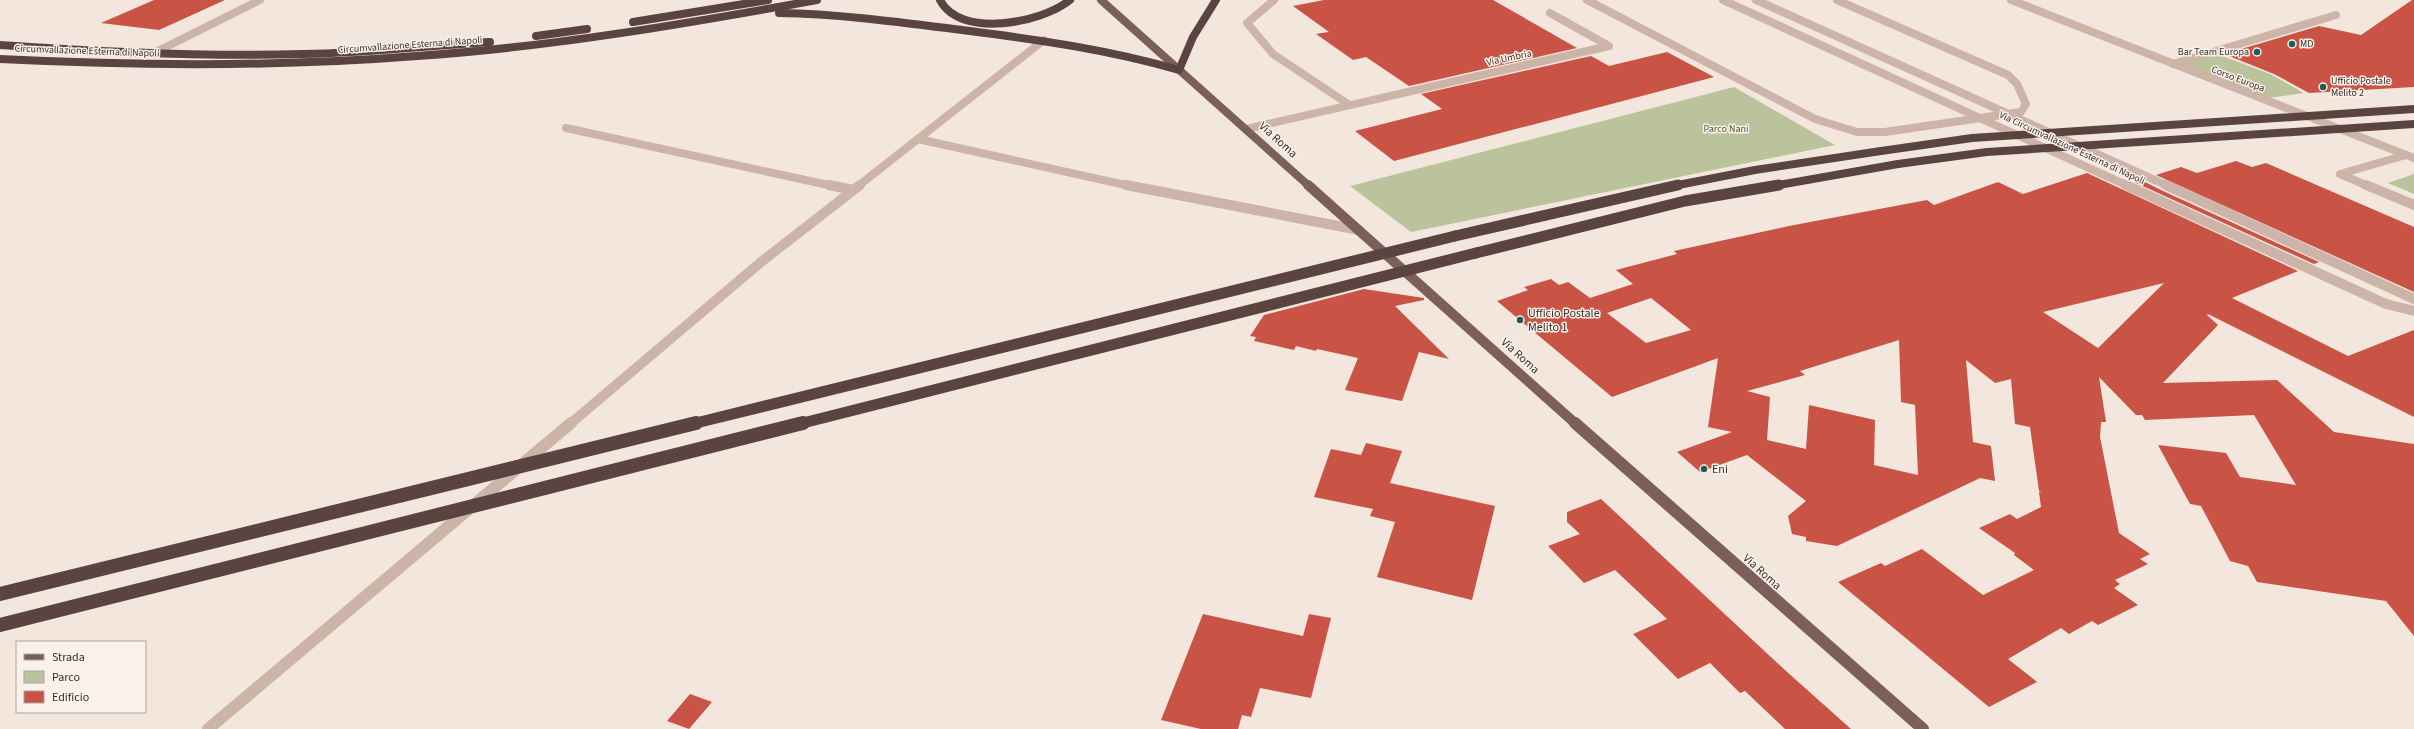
<svg xmlns="http://www.w3.org/2000/svg" width="2414" height="729" font-family="'Source Sans 3',sans-serif">
<rect width="100%" height="100%" fill="#f3e6dd"/>
<!-- green -->
<g fill="#bbc39d">
<path d="M 2217,54 L 2270,74 L 2304,93 L 2268,98 L 2182,64 Z"/>
<path d="M 1734,87 L 1835,145 L 1411,232 L 1350,186 Z"/>
<path d="M 2414,174 L 2414,194 L 2388,183 Z"/>
</g>
<!-- building -->
<g fill="#c95345" fill-rule="evenodd">
<path d="M 154,0 L 225,0 L 159,30 L 101,23 Z"/>
<path d="M 1324,0 L 1493,0 L 1577,48 L 1409,86 L 1366,57 L 1353,60 L 1316,34 L 1329,32 L 1293,6 Z"/>
<path d="M 2412,0 L 2414,0 L 2414,87 L 2309,93 L 2274,74 L 2224,54 L 2319,26 L 2361,35 Z"/>
<path d="M 1667,52 L 1714,77 L 1394,161 L 1355,131 L 1442,109 L 1421,94 L 1591,56 L 1609,66 Z"/>
<path d="M 2236,161 L 2252,167 L 2266,163 L 2414,227 L 2414,292 L 2156,175 L 2181,167 L 2197,173 Z"/>
<path d="M 2087,173 L 2298,271 L 2232,298 L 2348,356 L 2414,330 L 2414,417 L 2208,314 L 2207,315 L 2218,325 L 2163,383 L 2277,380 L 2334,432 L 2414,444 L 2414,636 L 2386,601 L 2257,582 L 2248,566 L 2230,561 L 2201,506 L 2190,504 L 2158,445 L 2226,453 L 2240,477 L 2296,485 L 2254,415 L 2145,420 L 2142,415 L 2136,415 L 2099,377 L 2106,422 L 2101,422 L 2100,437 L 2119,533 L 2150,554 L 2140,559 L 2148,564 L 2115,580 L 2120,584 L 2114,588 L 2138,605 L 2098,625 L 2092,621 L 2069,634 L 2061,628 L 2008,659 L 2037,682 L 1989,707 L 1838,582 L 1881,563 L 1885,566 L 1922,549 L 1983,595 L 2034,570 L 2014,555 L 2015,553 L 1979,528 L 2010,514 L 2017,519 L 2041,507 L 2039,492 L 2042,491 L 2039,491 L 2030,427 L 2015,424 L 2011,379 L 1995,383 L 1966,360 L 1973,442 L 1991,446 L 1995,481 L 1980,478 L 1837,546 L 1806,541 L 1806,537 L 1792,534 L 1788,516 L 1806,501 L 1747,455 L 1700,472 L 1677,452 L 1732,432 L 1708,427 L 1718,358 L 1612,397 L 1497,301 L 1528,290 L 1524,287 L 1551,279 L 1559,285 L 1568,282 L 1590,298 L 1633,284 L 1616,270 L 1677,254 L 1674,251 L 1789,226 L 1927,200 L 1934,205 L 1998,182 L 2023,194 ZM 2164,283 L 2098,348 L 2043,312 ZM 1651,298 L 1691,330 L 1646,343 L 1607,313 ZM 1899,340 L 1901,402 L 1915,405 L 1918,475 L 1874,465 L 1875,420 L 1809,405 L 1806,449 L 1767,440 L 1770,397 L 1747,391 L 1805,375 L 1800,371 Z"/>
<path d="M 2141,180 L 2163,191 L 2319,262 L 2314,264 L 2134,182 Z"/>
<path d="M 1364,289 L 1424,298 L 1424,300 L 1395,306 L 1449,359 L 1419,352 L 1402,401 L 1345,390 L 1358,358 L 1317,349 L 1316,351 L 1296,346 L 1294,350 L 1254,341 L 1256,337 L 1250,336 L 1264,315 Z"/>
<path d="M 1366,443 L 1402,451 L 1390,483 L 1495,506 L 1472,600 L 1377,577 L 1395,522 L 1370,516 L 1373,509 L 1314,497 L 1331,449 L 1361,455 Z"/>
<path d="M 1601,499 L 1786,671 L 1851,729 L 1785,729 L 1745,691 L 1740,693 L 1710,663 L 1678,679 L 1633,634 L 1667,619 L 1615,570 L 1584,583 L 1548,546 L 1580,534 L 1567,522 L 1567,512 Z"/>
<path d="M 1203,614 L 1303,636 L 1309,614 L 1331,618 L 1311,698 L 1260,688 L 1251,717 L 1242,715 L 1238,729 L 1201,729 L 1161,720 Z"/>
<path d="M 690,694 L 712,702 L 689,729 L 667,721 Z"/>
</g>
<g fill="none" stroke-linecap="round" stroke-linejoin="round">
<!-- minor-far2 -->
<g stroke="#ccb4a9" stroke-width="8">
<path d="M 1274,0 L 1247,23 L 1273,54 L 1348,104"/>
<path d="M 1587,0 L 1815,119 L 1857,132 L 1885,132 L 2021,112 L 2026,104 L 2017,84 L 2008,75 L 1837,0"/>
<path d="M 1723,0 L 2128,186"/>
<path d="M 1756,0 L 2168,186"/>
<path d="M 2011,0 L 2414,158"/>
<path d="M 154,53 L 260,0"/>
<path d="M 2173,64 L 2336,15"/>
<path d="M 566,128 L 833,186"/>
<path d="M 1246,129 L 1609,46 L 1550,13"/>
<path d="M 918,139 L 1130,186"/>
<path d="M 858,186 L 1044,40"/>
<path d="M 2368,186 L 2340,174 L 2406,155"/>
</g>
<!-- minor-far1 -->
<g stroke="#ccb4a9" stroke-width="10">
<path d="M 829,185 L 853,190"/>
<path d="M 1126,185 L 1359,230"/>
<path d="M 2126,185 L 2386,304 L 2414,311"/>
<path d="M 2166,185 L 2414,299"/>
<path d="M 2366,185 L 2414,205"/>
<path d="M 570,424 L 761,262 L 860,185"/>
</g>
<!-- minor -->
<path stroke="#ccb4a9" stroke-width="12" d="M 208,729 L 571,423"/>
<!-- major-far2 -->
<path stroke="#7b6059" stroke-width="8" d="M 1101,0 L 1309,186"/>
<!-- major-far1 -->
<path stroke="#7b6059" stroke-width="10" d="M 1308,185 L 1576,424"/>
<!-- major -->
<path stroke="#7b6059" stroke-width="12" d="M 1575,423 L 1923,729"/>
<!-- highway-far1 -->
<g stroke="#5a4440" stroke-width="8">
<path d="M 940,0 C 960,39 1042,23 1070,0"/>
<path d="M 779,13 C 843,14 906,23 970,31 C 1040,40 1110,50 1179,70 L 1193,37 L 1216,0"/>
<path d="M 633,22 L 768,0"/>
<path d="M 536,36 L 587,29"/>
<path d="M 0,45 C 101,52 202,57 303,54 C 365,53 428,46 490,42"/>
<path d="M 0,59 C 139,66 278,67 417,56 C 551,47 684,24 817,0"/>
<path d="M 1673,186 L 1755,170 L 1881,151"/>
<path d="M 1773,186 L 1898,164"/>
</g>
<!-- highway -->
<g stroke="#5a4440" stroke-width="11">
<path d="M 1455,236 L 1678,185"/>
<path d="M 1476,253 L 1685,201 L 1779,185"/>
</g>
<!-- highway-bridge-far2 -->
<g stroke="#5a4440" stroke-width="8">
<path d="M 1881,151 L 1972,138 L 2414,109"/>
<path d="M 1898,164 L 1987,152 L 2414,124"/>
</g>
<!-- highway-bridge-far1 -->
<g stroke="#5a4440" stroke-width="11">
<path d="M 692,424 L 1455,236"/>
<path d="M 799,424 L 1476,253"/>
</g>
<!-- highway-bridge -->
<g stroke="#5a4440" stroke-width="14">
<path d="M 0,594 L 696,423"/>
<path d="M 0,625 L 803,423"/>
</g>
</g>
<!-- markers -->
<g fill="#1d5c57" stroke="#faf1ea" stroke-width="1.5">
<circle cx="2292" cy="44" r="4"/>
<circle cx="2257" cy="52" r="4"/>
<circle cx="2323" cy="87" r="4"/>
<circle cx="1520" cy="320" r="4"/>
<circle cx="1704" cy="469" r="4"/>
</g>
<g text-anchor="middle" dominant-baseline="central" stroke-width="3" stroke-linejoin="round" paint-order="stroke">
<!-- far-poi labels -->
<g font-size="10" fill="#392c29" stroke="#faf1ea" text-anchor="start">
<text x="2300" y="44">MD</text>
<text x="2249" y="52" text-anchor="end">Bar Team Europa</text>
<text x="2331" y="81">Ufficio Postale<tspan x="2331" dy="12">Melito 2</tspan></text>
</g>
<!-- far-street labels -->
<g font-size="10" fill="#392c29" stroke="#faf1ea">
<text transform="translate(410 45) rotate(-4)">Circumvallazione Esterna di Napoli</text>
<text transform="translate(87 51) rotate(2)">Circumvallazione Esterna di Napoli</text>
<text transform="translate(1509 58) rotate(-12)">Via Umbria</text>
<text transform="translate(2238 79) rotate(21)">Corso Europa</text>
<text transform="translate(2072 148) rotate(25)">Via Circumvallazione Esterna di Napoli</text>
</g>
<!-- far-park labels -->
<g font-size="10" fill="#4e582c" stroke="#faf1ea">
<text x="1726" y="129">Parco Nani</text>
</g>
<!-- street labels -->
<g font-size="12" fill="#392c29" stroke="#faf1ea">
<text transform="translate(1278 140) rotate(42)">Via Roma</text>
<text transform="translate(1520 356) rotate(42)">Via Roma</text>
<text transform="translate(1762 572) rotate(42)">Via Roma</text>
</g>
<!-- poi labels -->
<g font-size="12" fill="#392c29" stroke="#faf1ea" text-anchor="start">
<text x="1528" y="313">Ufficio Postale<tspan x="1528" dy="14">Melito 1</tspan></text>
<text x="1712" y="469">Eni</text>
</g>
</g>
<!-- legend -->
<rect x="16" y="641" width="130" height="72" fill="#faf1ea" stroke="#ada29d"/>
<rect x="24" y="654" width="20" height="6" fill="#7b6059" stroke="#ada29d"/>
<text x="52" y="661" font-size="12" fill="#392c29">Strada</text>
<rect x="24" y="671" width="20" height="12" fill="#bbc39d" stroke="#ada29d"/>
<text x="52" y="681" font-size="12" fill="#392c29">Parco</text>
<rect x="24" y="691" width="20" height="12" fill="#c95345" stroke="#ada29d"/>
<text x="52" y="701" font-size="12" fill="#392c29">Edificio</text>
</svg>
